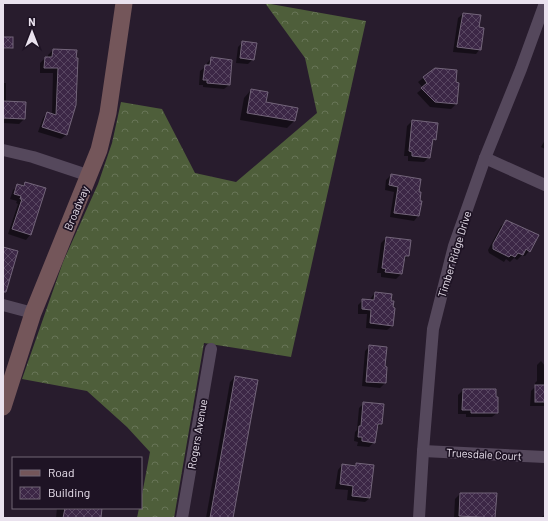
<svg xmlns="http://www.w3.org/2000/svg" width="548" height="521" font-family="Barlow,sans-serif">
<defs>
<pattern id="forest-crowns" width="20" height="18" patternUnits="userSpaceOnUse"><rect width="20" height="18" fill="#4e5e3a"/><path d="M2 6a3 3 0 1 1 6 0M12 15a3 3 0 1 1 6 0" fill="none" stroke="#687557"/></pattern>
<pattern id="building-cross-hatch" width="8" height="8" patternUnits="userSpaceOnUse"><rect width="8" height="8" fill="#3c2746"/><path d="M0 0l8 8M0 8l8-8" fill="none" stroke="#584661"/></pattern>
</defs>
<rect width="100%" height="100%" fill="#281c2d"/>
<!-- forest -->
<path fill="url(#forest-crowns)" d="M 265,3 L 366,21 L 291,357 L 204,343 L 174,518 L 137,518 L 139,508 L 141,508 L 141,500 L 150,452 L 127,427 L 87,391 L 22,379 L 63,262 L 98,184 L 112,143 L 121,102 L 162,109 L 195,173 L 236,182 L 317,113 L 305,58 Z"/>
<!-- shadow -->
<g fill="#0007">
<path d="M 463,14 L 479,16 L 477,28 L 480,49 L 476,54 L 453,52 L 458,18 Z"/>
<path d="M 3,38 L 12,47 L 10,49 L 3,49 Z"/>
<path d="M 243,42 L 253,59 L 248,64 L 236,63 L 238,47 Z"/>
<path d="M 53,50 L 76,51 L 66,135 L 61,139 L 38,132 L 43,118 L 47,113 L 52,115 L 53,73 L 40,73 L 40,63 L 45,58 L 48,58 L 48,55 Z"/>
<path d="M 212,58 L 229,85 L 224,89 L 203,87 L 203,85 L 199,85 L 200,71 L 207,66 L 207,63 Z"/>
<path d="M 435,69 L 456,104 L 451,109 L 430,107 L 417,93 L 423,88 L 418,82 Z"/>
<path d="M 3,83 L 6,83 L 6,102 L 24,119 L 19,124 L 3,123 Z"/>
<path d="M 251,90 L 265,103 L 294,121 L 287,128 L 240,120 L 244,98 Z"/>
<path d="M 412,121 L 435,139 L 431,143 L 429,157 L 424,162 L 408,161 L 408,156 L 404,156 L 407,126 Z"/>
<path d="M 545,140 L 545,149 L 541,147 Z"/>
<path d="M 391,175 L 418,192 L 418,216 L 414,221 L 390,217 L 394,192 L 385,190 L 386,180 Z"/>
<path d="M 25,183 L 39,211 L 30,235 L 26,240 L 8,234 L 18,204 L 16,203 L 17,201 L 10,199 L 13,190 L 18,186 L 22,186 Z"/>
<path d="M 506,222 L 529,251 L 525,256 L 522,255 L 517,260 L 514,258 L 510,262 L 506,259 L 504,262 L 489,253 L 488,250 L 501,226 Z"/>
<path d="M 386,238 L 408,256 L 404,260 L 401,274 L 396,279 L 381,277 L 381,273 L 377,273 L 381,243 Z"/>
<path d="M 375,293 L 392,326 L 387,330 L 366,328 L 367,314 L 358,314 L 358,305 L 363,300 L 370,301 L 371,298 Z"/>
<path d="M 370,346 L 384,367 L 386,368 L 385,383 L 380,388 L 362,386 L 365,351 Z"/>
<path d="M 541,361 L 545,366 L 545,406 L 530,406 L 531,391 L 535,387 L 535,383 L 537,381 L 537,365 Z"/>
<path d="M 235,377 L 232,518 L 206,518 L 230,382 Z"/>
<path d="M 463,390 L 495,390 L 497,413 L 492,417 L 466,417 L 466,414 L 458,414 L 458,395 Z"/>
<path d="M 364,403 L 381,424 L 377,428 L 374,442 L 369,447 L 357,446 L 358,442 L 354,441 L 355,432 L 357,430 L 359,408 Z"/>
<path d="M 357,464 L 370,498 L 365,502 L 347,500 L 348,490 L 335,489 L 338,470 L 342,465 L 354,466 Z"/>
<path d="M 460,494 L 496,494 L 494,518 L 454,518 L 455,499 Z"/>
<path d="M 57,508 L 101,508 L 100,518 L 56,518 Z"/>
<path d="M 545,514 L 545,518 L 539,518 L 541,518 Z"/>
</g>
<!-- building -->
<g fill="url(#building-cross-hatch)" stroke="#73657a">
<path d="M 463,13 L 481,15 L 479,27 L 484,28 L 481,50 L 457,47 Z"/>
<rect x="3" y="37" width="10" height="11"/>
<path d="M 242,41 L 257,43 L 254,60 L 240,58 Z"/>
<path d="M 53,49 L 77,50 L 76,58 L 78,58 L 76,105 L 67,135 L 42,127 L 47,112 L 56,115 L 58,68 L 44,68 L 45,57 L 52,57 Z"/>
<path d="M 211,57 L 232,60 L 230,85 L 207,83 L 207,80 L 203,80 L 205,65 L 210,65 Z"/>
<path d="M 435,68 L 457,70 L 456,82 L 459,83 L 457,104 L 435,102 L 421,88 L 427,83 L 423,77 Z"/>
<path d="M 251,89 L 268,92 L 266,102 L 298,108 L 295,121 L 247,113 Z"/>
<path d="M 3,101 L 26,102 L 25,119 L 3,118 Z"/>
<path d="M 412,120 L 438,123 L 436,140 L 433,139 L 430,158 L 412,156 L 412,152 L 409,151 Z"/>
<path d="M 391,174 L 421,179 L 419,192 L 421,192 L 420,201 L 422,201 L 419,216 L 394,213 L 398,187 L 389,185 Z"/>
<path d="M 25,182 L 46,188 L 31,235 L 12,229 L 22,199 L 20,199 L 21,196 L 14,194 L 17,184 L 24,186 Z"/>
<path d="M 506,220 L 539,235 L 530,252 L 526,249 L 523,255 L 518,253 L 515,257 L 511,255 L 509,257 L 493,249 L 493,244 Z"/>
<path d="M 386,237 L 411,240 L 409,256 L 405,256 L 402,274 L 385,272 L 386,269 L 382,268 Z"/>
<path d="M 3,247 L 18,251 L 6,292 L 3,292 Z"/>
<path d="M 375,292 L 392,294 L 391,301 L 394,301 L 393,307 L 395,308 L 393,326 L 370,323 L 371,310 L 362,309 L 362,299 L 374,300 Z"/>
<path d="M 369,345 L 387,347 L 385,366 L 387,367 L 386,383 L 366,382 Z"/>
<path d="M 235,376 L 258,380 L 250,424 L 233,518 L 210,518 Z"/>
<rect x="535" y="385" width="10" height="17"/>
<path d="M 463,389 L 496,389 L 496,397 L 498,397 L 498,413 L 471,413 L 471,410 L 462,410 Z"/>
<path d="M 363,402 L 384,404 L 382,424 L 378,424 L 375,443 L 362,441 L 362,437 L 358,437 L 359,426 L 361,426 Z"/>
<path d="M 356,463 L 374,465 L 370,498 L 352,496 L 353,486 L 340,484 L 342,464 L 356,466 Z"/>
<path d="M 460,493 L 497,493 L 495,518 L 459,516 Z"/>
<path d="M 65,508 L 102,508 L 101,518 L 63,518 Z"/>
</g>
<g fill="none" stroke-linecap="round" stroke-linejoin="round">
<!-- street -->
<g stroke="#55485c" stroke-width="12">
<path d="M 3,150 L 33,157 L 90,176"/>
<path d="M 485,158 L 545,185"/>
<path d="M 3,305 L 33,313"/>
<path d="M 423,451 L 545,457"/>
<path d="M 182,518 L 211,349"/>
<path d="M 419,518 L 423,451 L 433,329 L 454,246 L 485,158 L 521,69 L 545,3"/>
</g>
<!-- secondary -->
<path stroke="#74565a" stroke-width="17" d="M 3,407 L 33,313 L 99,150 L 108,113 L 124,3"/>
</g>
<g text-anchor="middle" dominant-baseline="central" stroke-width="3.5" stroke-linejoin="round" paint-order="stroke">
<!-- street labels -->
<g font-size="11" fill="#eae2ee" stroke="#1e1324">
<text transform="translate(76 208) rotate(-67)">Broadway</text>
<text transform="translate(454 254) rotate(-73)">Timber Ridge Drive</text>
<text transform="translate(197 434) rotate(-80)">Rogers Avenue</text>
<text transform="translate(484 454) rotate(3)">Truesdale Court</text>
</g>
</g>
<!-- border -->
<rect width="548" height="521" fill="none" stroke="#eae2ee" stroke-width="8"/>
<!-- legend -->
<rect x="12" y="457" width="130" height="52" fill="#1e1324" stroke="#706675"/>
<rect x="20" y="470" width="20" height="6" fill="#74565a" stroke="#706675"/>
<text x="48" y="477" font-size="12" fill="#eae2ee">Road</text>
<rect x="20" y="487" width="20" height="12" fill="url(#building-cross-hatch)" stroke="#706675"/>
<text x="48" y="497" font-size="12" fill="#eae2ee">Building</text>
<!-- north arrow -->
<g transform="translate(32 32)" stroke="#1e1324" stroke-width="3" paint-order="stroke">
<path d="M0-3L7 15L0 10L-7 15Z" fill="#eae2ee"/>
<text y="-6" font-size="11" font-weight="bold" text-anchor="middle" fill="#eae2ee">N</text>
</g>
</svg>
